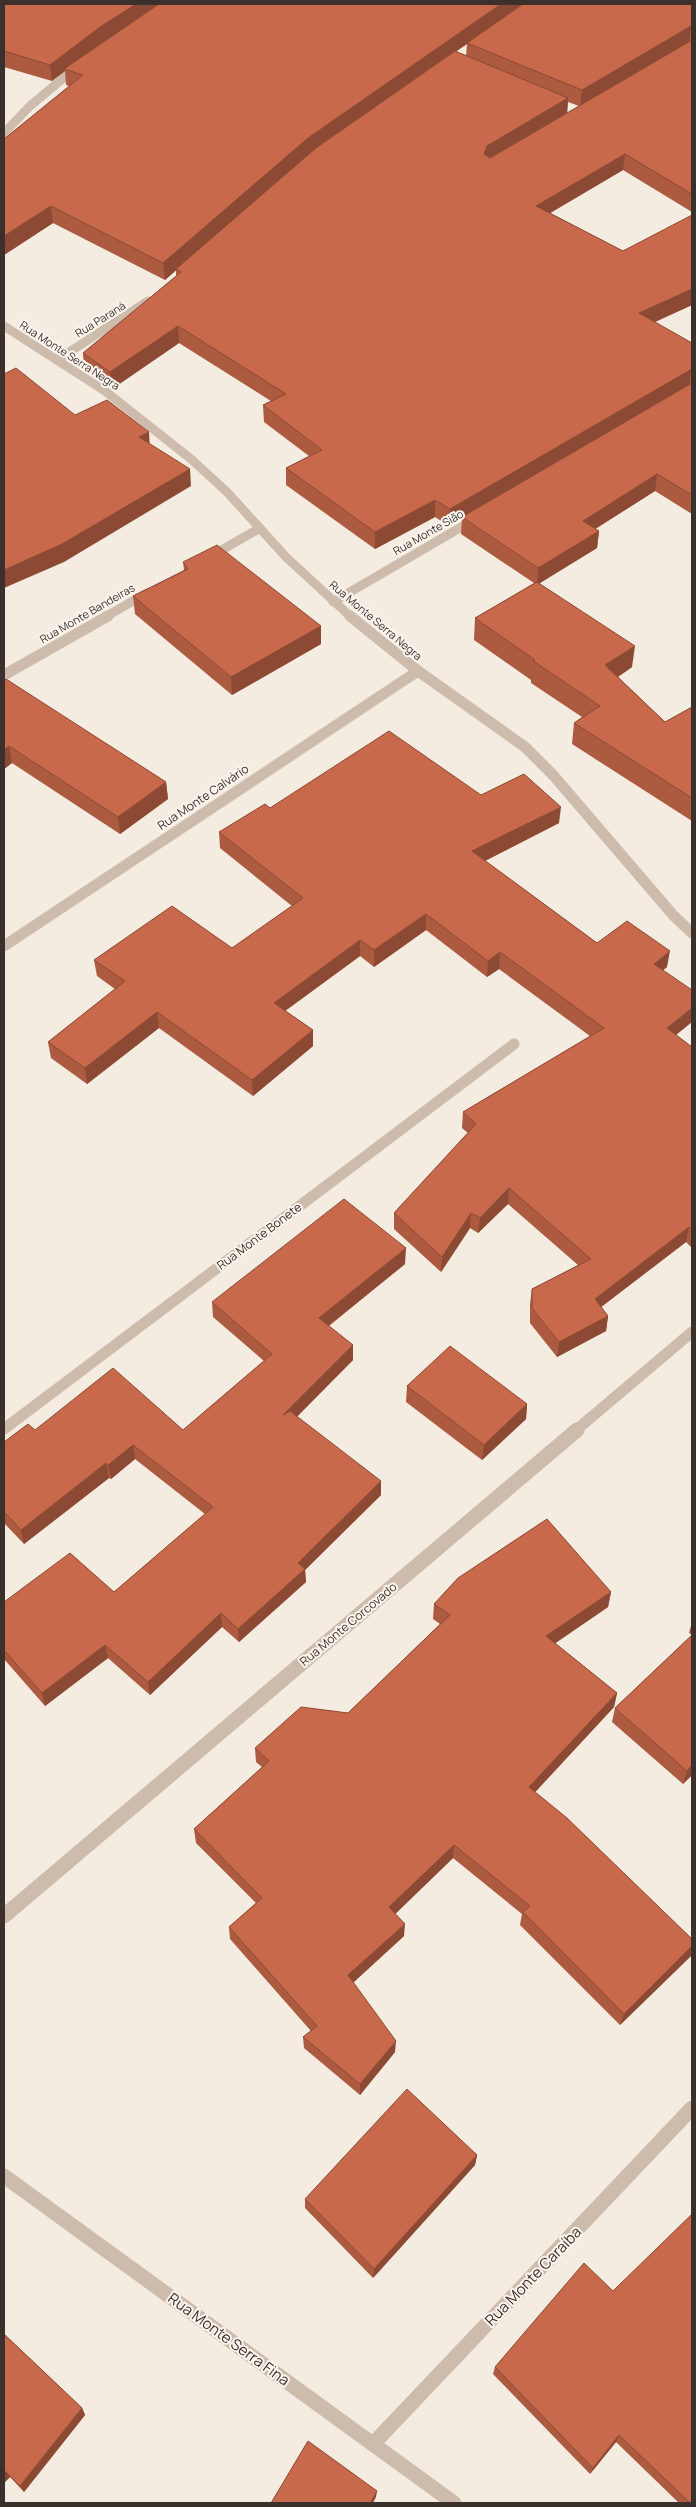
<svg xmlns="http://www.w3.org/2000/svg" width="696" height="2507" font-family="Manrope,sans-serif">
<rect width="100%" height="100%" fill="#f4ebe1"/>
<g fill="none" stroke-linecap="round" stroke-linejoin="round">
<!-- minor-far2 -->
<g stroke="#cdbbac" stroke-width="9">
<path d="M 4,133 L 30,106 L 78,66"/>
<path d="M 4,326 L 105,391 L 191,459 L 227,492 L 286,557 L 351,617"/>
<path d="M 57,360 L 148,301"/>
<path d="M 208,558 L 260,528"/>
<path d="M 333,602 L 475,519"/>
<path d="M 105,617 L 147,593"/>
</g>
<!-- minor-far1 -->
<g stroke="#cdbbac" stroke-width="11">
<path d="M 350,616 L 418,671 L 525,747 L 553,775 L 673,915 L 692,933"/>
<path d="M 4,675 L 108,616"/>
<path d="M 4,946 L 418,671"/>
<path d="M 4,1429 L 514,1044"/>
<path d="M 575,1431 L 692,1332"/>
</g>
<!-- minor -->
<g stroke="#cdbbac" stroke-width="15">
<path d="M 4,1916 L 577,1430"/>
<path d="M 4,2176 L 454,2503"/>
<path d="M 373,2444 L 692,2108"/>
</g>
</g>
<!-- wall -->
<g fill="#ac5a40" fill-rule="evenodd">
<path d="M 4,4 L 692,4 L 692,212 L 623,170 L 550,213 L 623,251 L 692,216 L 692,305 L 655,322 L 692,343 L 692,514 L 655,491 L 595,529 L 599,531 L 597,548 L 539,583 L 632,667 L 618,677 L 665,722 L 692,707 L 692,821 L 572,744 L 574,723 L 582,717 L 531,683 L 531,680 L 474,640 L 475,618 L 534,583 L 461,534 L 462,519 L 449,526 L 435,517 L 375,549 L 286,485 L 286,468 L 309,456 L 264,422 L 263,405 L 271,401 L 179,343 L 112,389 L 84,370 L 83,353 L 176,276 L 176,270 L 165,280 L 53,223 L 4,255 L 4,139 L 69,86 L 66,85 L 65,71 L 52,81 L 4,67 ZM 467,44 L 466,56 L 455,52 ZM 568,102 L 579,106 L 567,113 Z"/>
<path d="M 183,562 L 321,626 L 321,644 L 232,695 L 135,614 L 133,596 L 184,570 Z"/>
<path d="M 4,681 L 166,782 L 168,799 L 120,834 L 12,763 L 4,769 Z"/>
<path d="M 481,795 L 559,823 L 485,861 L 597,943 L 667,967 L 663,970 L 676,1035 L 692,1047 L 692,1248 L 686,1242 L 601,1307 L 608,1316 L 606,1331 L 557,1357 L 530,1323 L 530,1304 L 532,1289 L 578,1265 L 508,1204 L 478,1233 L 470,1228 L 441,1272 L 394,1229 L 394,1213 L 468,1133 L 462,1128 L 463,1112 L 590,1036 L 499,969 L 487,977 L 426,930 L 374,967 L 360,956 L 285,1011 L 313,1030 L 313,1046 L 253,1096 L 159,1028 L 87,1084 L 51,1058 L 48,1042 L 115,989 L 97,976 L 94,960 L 232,948 L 292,906 L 220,848 L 219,832 L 270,808 Z"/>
<path d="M 405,1264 L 329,1326 L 353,1345 L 353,1360 L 297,1416 L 381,1495 L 305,1570 L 306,1582 L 239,1642 L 222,1627 L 150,1695 L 108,1658 L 45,1706 L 4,1659 L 4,1602 L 114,1592 L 205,1514 L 135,1459 L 111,1479 L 109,1478 L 24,1544 L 4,1523 L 4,1442 L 35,1430 L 183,1430 L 264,1361 L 213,1317 L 212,1302 Z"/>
<path d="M 407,1386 L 527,1404 L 526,1419 L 482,1460 L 406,1402 Z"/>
<path d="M 611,1592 L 608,1607 L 555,1643 L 617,1693 L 614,1707 L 535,1792 L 692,1955 L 620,2025 L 520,1925 L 522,1914 L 453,1858 L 395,1914 L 404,1936 L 353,1983 L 395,2052 L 360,2095 L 304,2048 L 303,2037 L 311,2031 L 230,1939 L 229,1927 L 256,1903 L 196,1843 L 194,1829 L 262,1767 L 256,1762 L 255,1748 L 348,1713 L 440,1624 L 433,1619 L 434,1604 Z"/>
<path d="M 692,1622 L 692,1775 L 683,1784 L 612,1722 L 615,1708 L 692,1635 L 689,1633 Z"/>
<path d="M 477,2155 L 475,2165 L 373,2278 L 305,2208 L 305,2199 Z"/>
<path d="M 613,2291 L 692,2503 L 679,2503 L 616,2442 L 590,2474 L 493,2374 L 495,2367 Z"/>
<path d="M 4,2334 L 82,2408 L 85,2415 L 24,2492 L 10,2477 L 4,2483 Z"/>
</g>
<!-- shaded-wall -->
<g fill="#8c4a34">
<path d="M 136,4 L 161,4 L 64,69 L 65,71 L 52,81 L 50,65 L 100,27 Z"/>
<path d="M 501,4 L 524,4 L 308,155 L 165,280 L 163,263 L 308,138 Z"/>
<path d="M 691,26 L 689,43 L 580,107 L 582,90 Z"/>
<path d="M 568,98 L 567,115 L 483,171 L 484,154 L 487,146 Z"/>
<path d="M 625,154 L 623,170 L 535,222 L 536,206 Z"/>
<path d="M 51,206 L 53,223 L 4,255 L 4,236 Z"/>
<path d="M 692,289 L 692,305 L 637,330 L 639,313 Z"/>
<path d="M 178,326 L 179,343 L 112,389 L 110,372 Z"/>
<path d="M 691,369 L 689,386 L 462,517 L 462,519 L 449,526 L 450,509 Z"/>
<path d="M 149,432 L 150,450 L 139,437 Z"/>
<path d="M 190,469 L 191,486 L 64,562 L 4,588 L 4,570 Z"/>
<path d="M 657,474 L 655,491 L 581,538 L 583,521 Z"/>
<path d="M 435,500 L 435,517 L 375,549 L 375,532 Z"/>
<path d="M 599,531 L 597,548 L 537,585 L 538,568 Z"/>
<path d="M 321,626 L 321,644 L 232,695 L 231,677 Z"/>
<path d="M 635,646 L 632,667 L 603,687 L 605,665 Z"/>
<path d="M 9,746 L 12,763 L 4,769 L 4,750 Z"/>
<path d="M 166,782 L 168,799 L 120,834 L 118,817 Z"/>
<path d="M 561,807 L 559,823 L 471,868 L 472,851 Z"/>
<path d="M 426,914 L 426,930 L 374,967 L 374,950 Z"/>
<path d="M 360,940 L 360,956 L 274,1019 L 274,1003 Z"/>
<path d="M 670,951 L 667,967 L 651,980 L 654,964 Z"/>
<path d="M 500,952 L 499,969 L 487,977 L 488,961 Z"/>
<path d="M 692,1008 L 692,1022 L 665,1044 L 667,1028 Z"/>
<path d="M 157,1012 L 159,1028 L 87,1084 L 85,1068 Z"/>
<path d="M 313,1030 L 313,1046 L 253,1096 L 252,1080 Z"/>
<path d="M 509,1188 L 508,1204 L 478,1233 L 480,1218 Z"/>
<path d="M 471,1213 L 470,1228 L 441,1272 L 442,1257 Z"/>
<path d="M 689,1227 L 686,1242 L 592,1314 L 595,1299 Z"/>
<path d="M 406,1248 L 405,1264 L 319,1333 L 319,1318 Z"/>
<path d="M 608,1316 L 606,1331 L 557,1357 L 559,1342 Z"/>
<path d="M 353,1345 L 353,1360 L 284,1430 L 283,1415 Z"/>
<path d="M 527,1404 L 526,1419 L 482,1460 L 484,1445 Z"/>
<path d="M 133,1445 L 135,1459 L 111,1479 L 108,1465 Z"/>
<path d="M 106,1463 L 109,1478 L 24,1544 L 21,1530 Z"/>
<path d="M 381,1481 L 381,1495 L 305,1570 L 306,1582 L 239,1642 L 238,1629 L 298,1563 Z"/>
<path d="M 611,1592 L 608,1607 L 544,1651 L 546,1636 Z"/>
<path d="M 221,1613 L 222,1627 L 150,1695 L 148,1682 Z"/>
<path d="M 105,1645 L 108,1658 L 45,1706 L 42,1693 Z"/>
<path d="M 617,1693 L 614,1707 L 527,1801 L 529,1787 Z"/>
<path d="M 692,1765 L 692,1775 L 683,1784 L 687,1771 Z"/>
<path d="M 454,1845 L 453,1858 L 389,1920 L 389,1907 Z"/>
<path d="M 405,1924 L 404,1936 L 348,1987 L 348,1975 Z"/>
<path d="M 692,1946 L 692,1955 L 620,2025 L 624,2014 Z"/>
<path d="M 396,2041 L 395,2052 L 360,2095 L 360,2084 Z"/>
<path d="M 477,2155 L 475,2165 L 373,2278 L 374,2269 Z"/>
<path d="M 82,2408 L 85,2415 L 24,2492 L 20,2486 Z"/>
<path d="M 619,2435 L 616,2442 L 590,2474 L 593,2468 Z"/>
<path d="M 5,2471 L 10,2477 L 4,2483 L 4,2472 Z"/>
<path d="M 377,2491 L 376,2497 L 373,2503 L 370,2503 Z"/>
</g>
<!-- building -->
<g fill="#c8694b" stroke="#8c4a34">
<path d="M 4,4 L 136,4 L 100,27 L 50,65 L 4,51 Z"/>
<path d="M 159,4 L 501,4 L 308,138 L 163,263 L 51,206 L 4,236 L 4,139 L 83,75 L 64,69 Z"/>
<path d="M 523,4 L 692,4 L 692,26 L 691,26 L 582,90 L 467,43 Z"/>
<path d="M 692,40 L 692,194 L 625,154 L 536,206 L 623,251 L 692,215 L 692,289 L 639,313 L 692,343 L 692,369 L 450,509 L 435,500 L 375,532 L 286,468 L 322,450 L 263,405 L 286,394 L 178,326 L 110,372 L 83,353 L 181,272 L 176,269 L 316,148 L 455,51 L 568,98 L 487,146 L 484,154 L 490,158 Z"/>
<path d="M 16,368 L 75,415 L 107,400 L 149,432 L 139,437 L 190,469 L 62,544 L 4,570 L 4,374 Z"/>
<path d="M 692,383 L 692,495 L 657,474 L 583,521 L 599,531 L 538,568 L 462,517 Z"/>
<path d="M 217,545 L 321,626 L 231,677 L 133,596 L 188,569 L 183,562 Z"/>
<path d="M 537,582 L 635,646 L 605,665 L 665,722 L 692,707 L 692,798 L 574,723 L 600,706 L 533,661 L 535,660 L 475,618 Z"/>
<path d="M 6,679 L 166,782 L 118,817 L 9,746 L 4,750 L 4,681 Z"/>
<path d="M 389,731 L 481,795 L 524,774 L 561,807 L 472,851 L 597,943 L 627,921 L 670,951 L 654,964 L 692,990 L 692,1008 L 667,1028 L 692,1047 L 692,1230 L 689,1227 L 595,1299 L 608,1316 L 559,1342 L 532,1308 L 532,1289 L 591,1259 L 509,1188 L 480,1218 L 471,1213 L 442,1257 L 394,1213 L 476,1124 L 463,1112 L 604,1028 L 500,952 L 488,961 L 426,914 L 374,950 L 360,940 L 274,1003 L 313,1030 L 252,1080 L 157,1012 L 85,1068 L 48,1042 L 125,981 L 94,960 L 172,906 L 232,948 L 303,898 L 219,832 L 265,804 L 270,808 Z"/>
<path d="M 344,1199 L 406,1248 L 319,1318 L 353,1345 L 283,1415 L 290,1411 L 381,1481 L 298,1563 L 305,1569 L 238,1629 L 221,1613 L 148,1682 L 105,1645 L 42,1693 L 4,1650 L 4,1602 L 70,1553 L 114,1592 L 213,1507 L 133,1445 L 108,1465 L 106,1463 L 21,1530 L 4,1512 L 4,1442 L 28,1424 L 35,1430 L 113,1368 L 183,1430 L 272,1354 L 212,1302 Z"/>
<path d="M 450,1346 L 527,1404 L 484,1445 L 407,1386 Z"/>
<path d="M 547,1519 L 611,1592 L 546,1636 L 617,1693 L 529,1787 L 567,1818 L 692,1939 L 692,1946 L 624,2014 L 523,1912 L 530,1906 L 454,1845 L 389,1907 L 405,1924 L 348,1975 L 396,2041 L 360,2084 L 303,2037 L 317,2026 L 229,1927 L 262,1898 L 194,1829 L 269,1761 L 255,1748 L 301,1707 L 348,1713 L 450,1615 L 434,1604 L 458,1578 Z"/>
<path d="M 692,1635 L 692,1765 L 687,1771 L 615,1708 Z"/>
<path d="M 407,2089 L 477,2155 L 374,2269 L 305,2199 Z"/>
<path d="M 692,2214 L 692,2503 L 690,2503 L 619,2435 L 593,2468 L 495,2367 L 584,2263 L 613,2291 Z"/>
<path d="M 4,2334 L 82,2408 L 20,2486 L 5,2471 L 4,2472 Z"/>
<path d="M 308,2441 L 377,2491 L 370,2503 L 271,2503 Z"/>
</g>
<g text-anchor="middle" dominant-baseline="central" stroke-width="4" stroke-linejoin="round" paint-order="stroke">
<!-- far-street labels -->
<g font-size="11" fill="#3b302b" stroke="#fbf5ee">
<text transform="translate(100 319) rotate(-32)">Rua Paraná</text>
<text transform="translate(70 355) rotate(33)">Rua Monte Serra Negra</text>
<text transform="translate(428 532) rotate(-30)">Rua Monte Sião</text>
<text transform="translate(87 613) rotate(-30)">Rua Monte Bandeiras</text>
<text transform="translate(376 620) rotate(40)">Rua Monte Serra Negra</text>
</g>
<!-- street labels -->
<g font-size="12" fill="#3b302b" stroke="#fbf5ee">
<text transform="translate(203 797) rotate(-34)">Rua Monte Calvário</text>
<text transform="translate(259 1236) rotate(-37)">Rua Monte Bonete</text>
<text transform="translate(348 1624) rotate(-40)">Rua Monte Corcovado</text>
</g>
<!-- near-street labels -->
<g font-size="15" fill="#3b302b" stroke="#fbf5ee">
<text transform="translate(533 2276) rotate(-46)">Rua Monte Caraíba</text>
<text transform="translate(229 2339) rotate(36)">Rua Monte Serra Fina</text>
</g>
</g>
<!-- border -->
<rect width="696" height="2507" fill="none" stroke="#3b302b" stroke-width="10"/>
</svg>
